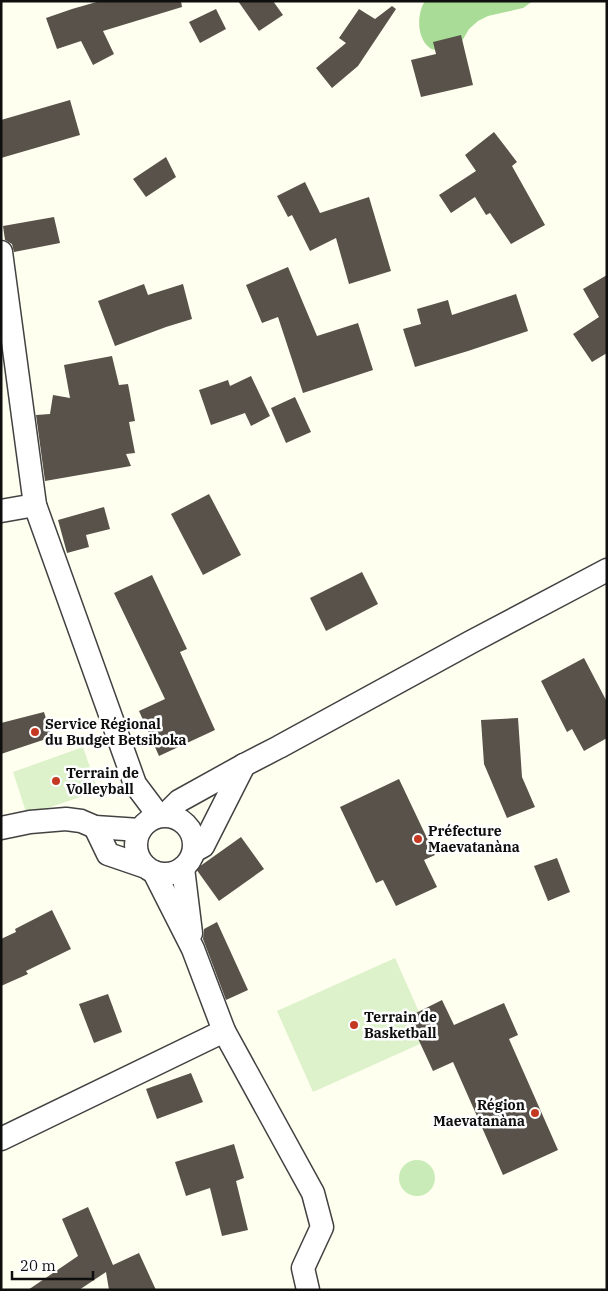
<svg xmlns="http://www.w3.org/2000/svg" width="608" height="1291" font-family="'IBM Plex Serif',serif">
<rect width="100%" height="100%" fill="#fffff0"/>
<!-- green -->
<circle fill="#c9ebb8" cx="417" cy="1178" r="18"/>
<!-- forest -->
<path fill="#a9dd97" d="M 425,1 L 533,1 L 523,8 L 488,16 L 478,21 L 469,29 L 462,41 L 442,51 C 438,50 432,50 430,48 C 416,38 417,13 425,1 Z"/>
<!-- pitch -->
<g fill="#ddf2ca">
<path d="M 83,747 L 98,791 L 27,815 L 13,772 Z"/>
<path d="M 395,958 L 431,1039 L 313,1092 L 277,1011 Z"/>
</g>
<!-- building -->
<g fill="#58524a">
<path d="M 100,1 L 181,1 L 182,7 L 103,31 L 114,54 L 93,65 L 81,41 L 57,49 L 46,18 L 72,9 Z"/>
<path d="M 238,1 L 273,1 L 283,15 L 259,31 Z"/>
<path d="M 392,6 L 396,9 L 358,66 L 332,88 L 316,68 L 346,43 L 339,38 L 359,9 L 375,19 Z"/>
<path d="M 216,9 L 226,29 L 200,43 L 189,22 Z"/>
<path d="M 461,35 L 473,85 L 421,97 L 411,60 L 436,54 L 433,42 Z"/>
<path d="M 70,100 L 80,135 L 1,158 L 1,120 Z"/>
<path d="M 494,132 L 517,162 L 512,166 L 545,225 L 511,244 L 490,213 L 486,215 L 475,197 L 451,213 L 439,195 L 476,171 L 465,155 Z"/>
<path d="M 166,157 L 176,177 L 146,197 L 133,179 Z"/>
<path d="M 305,182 L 320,213 L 369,197 L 391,271 L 349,284 L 336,238 L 310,251 L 292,215 L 288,217 L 277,196 Z"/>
<path d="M 54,217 L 60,243 L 14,252 L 12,244 L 5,240 L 3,226 Z"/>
<path d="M 288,267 L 317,336 L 358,323 L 373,370 L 303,393 L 278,317 L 262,323 L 246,285 Z"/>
<path d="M 607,275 L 607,353 L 592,362 L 573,334 L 599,317 L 583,289 Z"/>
<path d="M 144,284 L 148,295 L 183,284 L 192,319 L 166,327 L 115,346 L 98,301 Z"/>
<path d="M 516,294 L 528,331 L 468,351 L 415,367 L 403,329 L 421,324 L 417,309 L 448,300 L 452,315 Z"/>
<path d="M 112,356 L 119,385 L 128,384 L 135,421 L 129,422 L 135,453 L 126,454 L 131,466 L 45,481 L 36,415 L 50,414 L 53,395 L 70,398 L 64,365 Z"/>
<path d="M 251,376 L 270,416 L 251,426 L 245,413 L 211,425 L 199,390 L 228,380 L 230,386 Z"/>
<path d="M 295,397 L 311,432 L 286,443 L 271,408 Z"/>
<path d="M 209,494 L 241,555 L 203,575 L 171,514 Z"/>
<path d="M 104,507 L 110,529 L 86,535 L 89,547 L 67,553 L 58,520 Z"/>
<path d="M 362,572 L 378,604 L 326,631 L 310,598 Z"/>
<path d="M 152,575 L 187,649 L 180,652 L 215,730 L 159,756 L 139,711 L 165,699 L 114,593 Z"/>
<path d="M 584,658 L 607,702 L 607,738 L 584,751 L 572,729 L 567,732 L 541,681 Z"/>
<path d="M 44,712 L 52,737 L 1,754 L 1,723 Z"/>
<path d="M 518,718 L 522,777 L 535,807 L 507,818 L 484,764 L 481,720 Z"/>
<path d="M 399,779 L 435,855 L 424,860 L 437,887 L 396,906 L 383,880 L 376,883 L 340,807 Z"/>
<path d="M 241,837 L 264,869 L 219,901 L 196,869 Z"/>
<path d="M 557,858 L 570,892 L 548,901 L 534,866 Z"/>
<path d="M 52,910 L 71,949 L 26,971 L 28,974 L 1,986 L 1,939 L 16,932 L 15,929 Z"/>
<path d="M 217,922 L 248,990 L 226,1000 L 203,939 L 204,929 Z"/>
<path d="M 108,994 L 122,1032 L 94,1043 L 79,1004 Z"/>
<path d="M 442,1000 L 454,1025 L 504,1003 L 518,1035 L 509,1039 L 558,1150 L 503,1175 L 453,1062 L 433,1071 L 408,1017 Z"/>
<path d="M 191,1073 L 203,1102 L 157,1119 L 146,1089 Z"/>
<path d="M 234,1144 L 244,1178 L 236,1181 L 248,1230 L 222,1236 L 210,1188 L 186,1196 L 175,1162 Z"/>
<path d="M 88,1207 L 113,1265 L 139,1253 L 156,1290 L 109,1290 L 106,1272 L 79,1290 L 28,1290 L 78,1256 L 62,1219 Z"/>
</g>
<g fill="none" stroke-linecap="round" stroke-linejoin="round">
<!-- minor casing -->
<g stroke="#424242" stroke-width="25">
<g id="minor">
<path d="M 1,252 L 35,505 L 135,784 L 159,816"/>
<path d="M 1,511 L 35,505"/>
<path d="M 165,815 L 179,801 L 244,765 L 279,747 L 471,642 L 607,570"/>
<circle cx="165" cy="845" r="29"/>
<path d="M 95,827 L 108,854 L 146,867"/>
<path d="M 1,828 L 30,822 L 66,819 L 81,821 L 95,827 L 140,830"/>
<path d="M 194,851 L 203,846 L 244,765"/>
<path d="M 183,868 L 191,933"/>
<path d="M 154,872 L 193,949 L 224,1031 L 313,1193 L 322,1227 L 303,1268 L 308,1290"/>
<path d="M 1,1139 L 224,1031"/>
</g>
</g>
<!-- minor -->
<use href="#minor" stroke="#fff" stroke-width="22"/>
</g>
<!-- markers -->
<g fill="#c53821" stroke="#fff" stroke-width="2">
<circle cx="35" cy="732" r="5"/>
<circle cx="56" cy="781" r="5"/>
<circle cx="418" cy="839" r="5"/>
<circle cx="354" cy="1025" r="5"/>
<circle cx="535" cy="1113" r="5"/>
</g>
<g text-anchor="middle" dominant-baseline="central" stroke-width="5" stroke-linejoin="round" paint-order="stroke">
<!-- poi labels -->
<g font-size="14" font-weight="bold" fill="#0f0f0f" stroke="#fff" text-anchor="start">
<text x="45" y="724">Service Régional<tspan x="45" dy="16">du Budget Betsiboka</tspan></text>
<text x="66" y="773">Terrain de<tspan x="66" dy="16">Volleyball</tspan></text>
<text x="428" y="831">Préfecture<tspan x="428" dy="16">Maevatanàna</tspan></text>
<text x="364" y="1017">Terrain de<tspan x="364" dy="16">Basketball</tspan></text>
<text x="525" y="1105" text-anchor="end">Région<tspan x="525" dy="16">Maevatanàna</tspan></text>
</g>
</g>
<!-- border -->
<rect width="608" height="1291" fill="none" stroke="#0f0f0f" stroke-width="5"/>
<!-- scale -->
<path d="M12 1271v8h81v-8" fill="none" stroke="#0f0f0f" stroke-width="2.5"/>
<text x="20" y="1271" font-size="15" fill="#0f0f0f" stroke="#ffffff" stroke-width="4" paint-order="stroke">20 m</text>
</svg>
